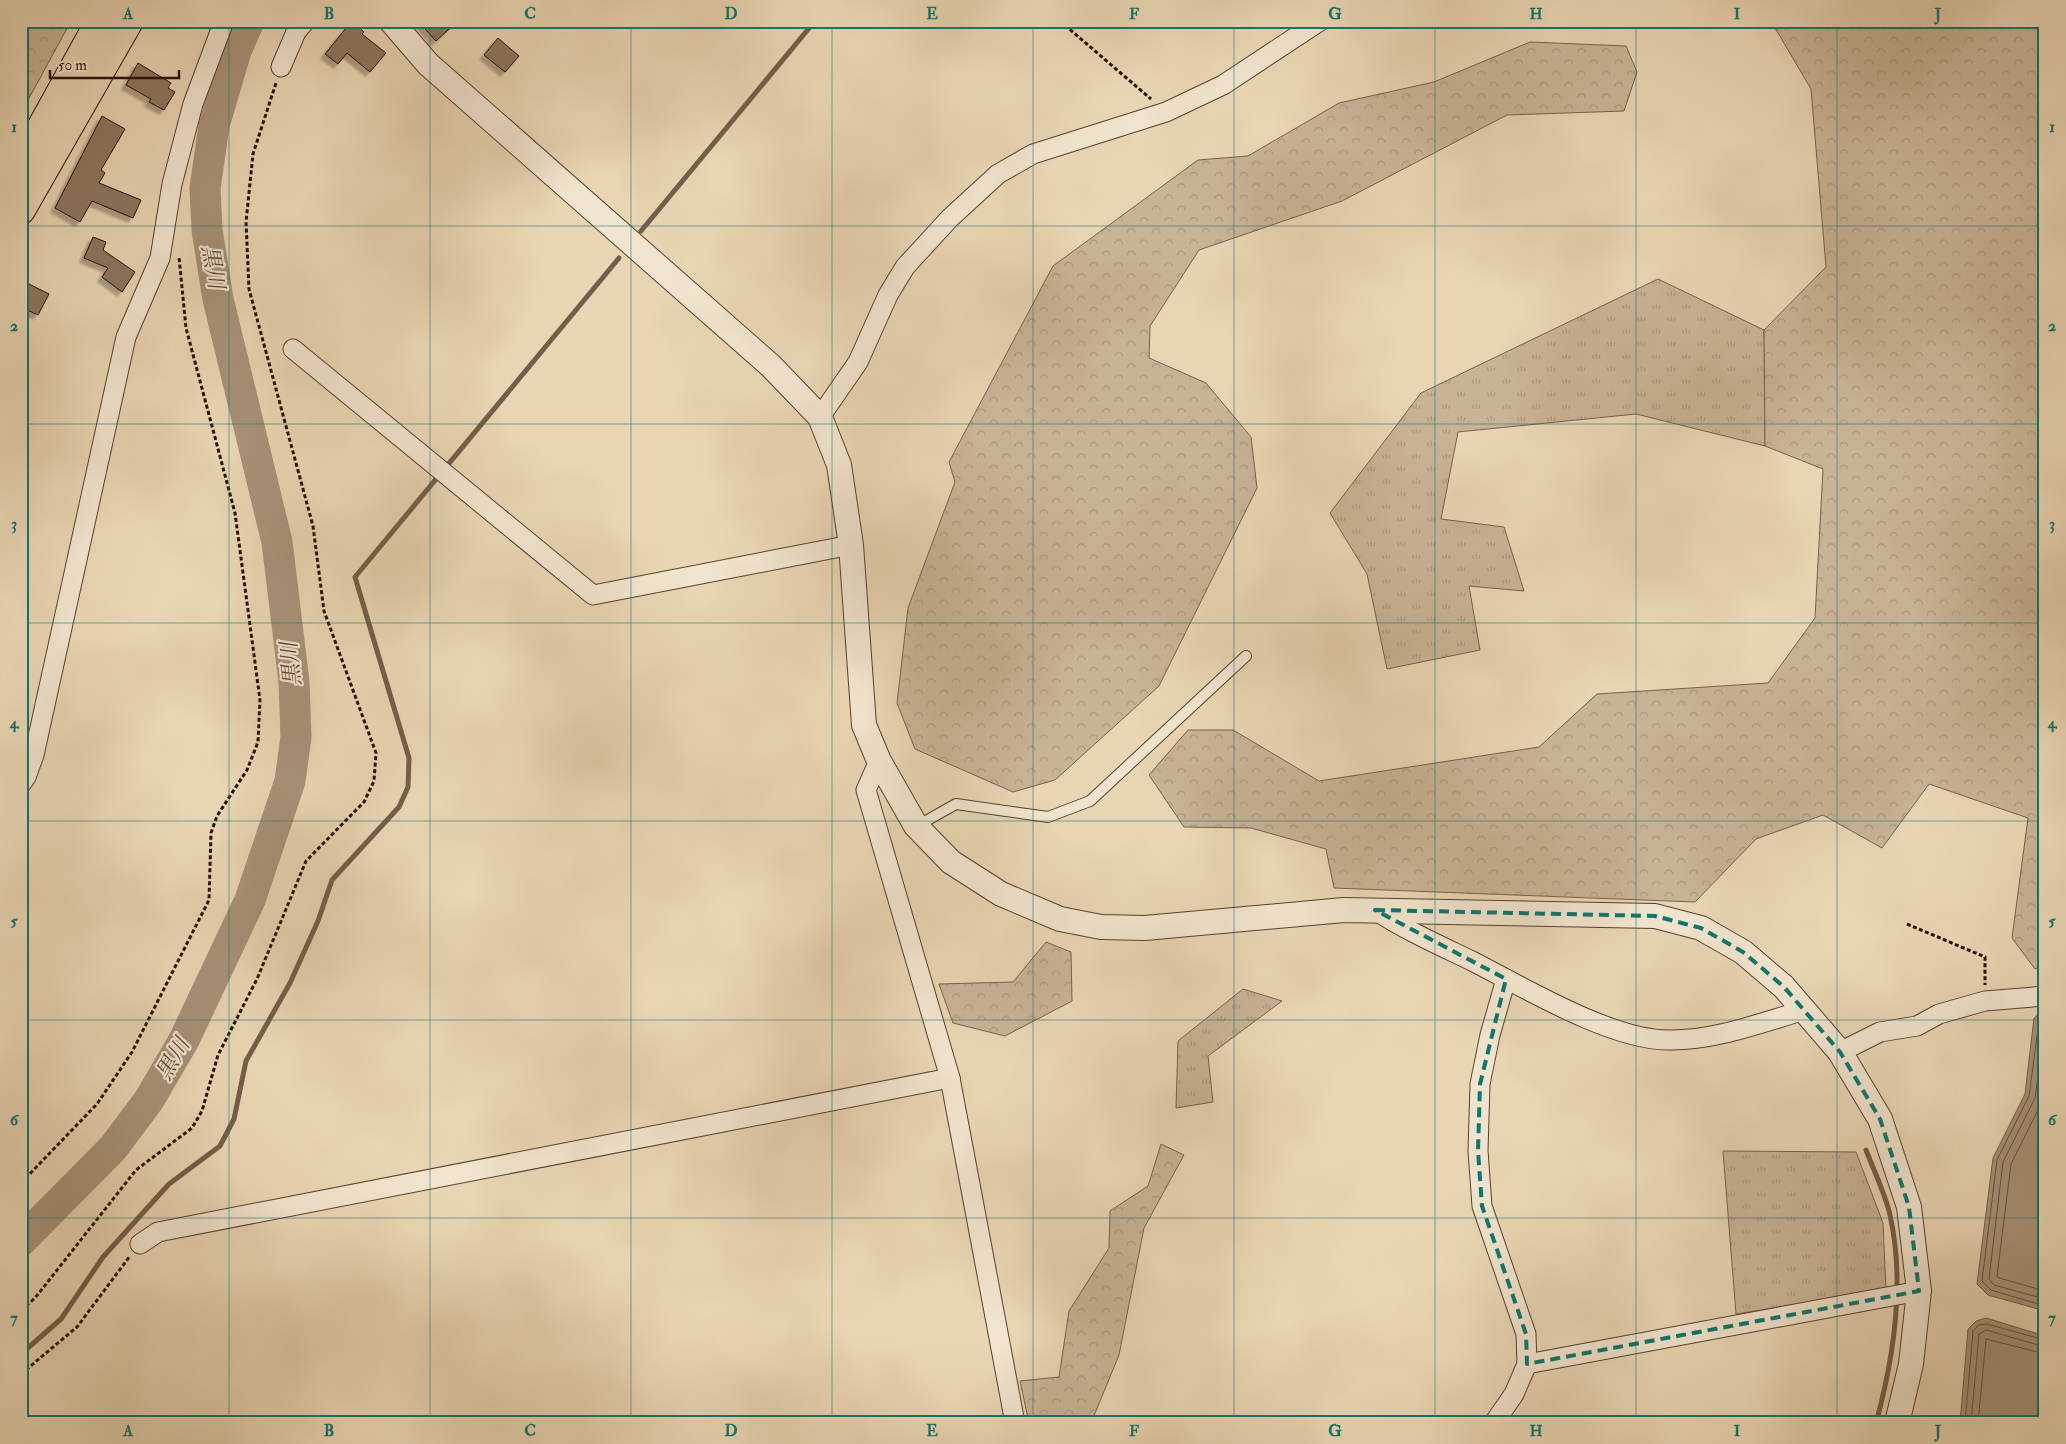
<svg xmlns="http://www.w3.org/2000/svg" width="2066" height="1444" font-family="'IM FELL Double Pica','Noto Serif JP',serif">
<defs>
<pattern id="grass-tufts" width="24" height="20" patternUnits="userSpaceOnUse" patternTransform="scale(1.25)"><rect width="24" height="20" fill="#c8b395"/><path d="M3 7l-1-3M5 7V3M7 7l1-3M15 17l-1-3M17 17v-4M19 17l1-3" fill="none" stroke="#ac997f"/></pattern>
<pattern id="forest-crowns" width="20" height="18" patternUnits="userSpaceOnUse" patternTransform="scale(1.25)"><rect width="20" height="18" fill="#c8b395"/><path d="M2 6a3 3 0 1 1 6 0M12 15a3 3 0 1 1 6 0" fill="none" stroke="#ac997f"/></pattern>
<filter id="shadow"><feDropShadow dx="-4.5" dy="4.5" stdDeviation="1" flood-color="#0004"/></filter>
</defs>
<rect width="100%" height="100%" fill="#e9d5b3"/>
<filter id="stains"><feTurbulence type="fractalNoise" baseFrequency=".004" numOctaves="4"/><feColorMatrix values="0 0 0 0 .2 0 0 0 0 .09 0 0 0 0 .02 0 0 0 .5 -.17"/></filter>
<radialGradient id="worn" r=".72"><stop offset=".6" stop-color="#630" stop-opacity="0"/><stop offset="1" stop-color="#630" stop-opacity=".3"/></radialGradient>
<!-- grass -->
<g fill="url(#grass-tufts)" stroke="#78614c">
<path d="M 1658,279 L 1764,330 L 1765,446 L 1636,414 L 1458,432 L 1441,519 L 1504,527 L 1524,591 L 1469,586 L 1480,650 L 1387,669 L 1367,574 L 1330,513 L 1421,393 Z"/>
<path d="M 1243,989 L 1282,1001 L 1208,1056 L 1213,1102 L 1176,1108 L 1178,1041 Z"/>
<path d="M 1723,1151 L 1856,1152 L 1883,1223 L 1886,1290 L 1736,1314 Z"/>
</g>
<!-- forest -->
<g fill="url(#forest-crowns)" stroke="#78614c">
<path d="M 21,21 L 71,21 L 21,113 Z"/>
<path d="M 1771,21 L 2045,21 L 2045,964 L 2035,969 L 2012,938 L 2028,818 L 1929,784 L 1882,848 L 1823,815 L 1756,839 L 1695,902 L 1334,888 L 1326,849 L 1251,828 L 1184,827 L 1149,775 L 1188,730 L 1233,730 L 1319,781 L 1539,747 L 1597,694 L 1768,683 L 1815,618 L 1823,469 L 1765,446 L 1764,330 L 1826,267 L 1811,89 Z"/>
<path d="M 1530,42 L 1626,46 L 1637,72 L 1624,111 L 1507,115 L 1342,201 L 1199,250 L 1150,326 L 1149,358 L 1206,383 L 1251,437 L 1257,488 L 1159,686 L 1055,780 L 1013,792 L 915,749 L 897,703 L 908,608 L 955,482 L 949,462 L 1053,266 L 1198,160 L 1248,156 L 1339,103 L 1434,82 Z"/>
<path d="M 1046,942 L 1071,952 L 1072,1001 L 1005,1036 L 953,1023 L 939,984 L 1013,982 Z"/>
<path d="M 1161,1144 L 1184,1155 L 1144,1228 L 1119,1355 L 1091,1423 L 1029,1423 L 1020,1381 L 1059,1377 L 1069,1311 L 1109,1248 L 1110,1211 L 1148,1186 Z"/>
</g>
<!-- water -->
<g fill="#a79278" stroke="#745e4a">
<path d="M 2045,1009 L 2045,1311 L 1988,1295 L 1977,1284 L 1993,1158 L 2025,1094 L 2034,1018 Z"/>
<path d="M 1986,1318 L 2045,1336 L 2045,1423 L 1960,1423 L 1968,1329 L 1976,1321 Z"/>
</g>
<g fill="none" stroke-linecap="round" stroke-linejoin="round">
<!-- shore -->
<g stroke="#67503e" stroke-width="1">
<path d="M 2045,1016 L 2039,1021 L 2029,1096 L 1997,1160 L 1982,1281 L 1991,1290 L 2045,1306"/>
<path d="M 2045,1026 L 2035,1098 L 2003,1162 L 1989,1279 L 1994,1285 L 2045,1299"/>
<path d="M 2045,1085 L 2042,1102 L 2011,1164 L 1997,1276 L 1999,1278 L 2045,1291"/>
<path d="M 1965,1423 L 1973,1331 L 1979,1325 L 1987,1324 L 2045,1340"/>
<path d="M 1971,1423 L 1979,1334 L 1986,1330 L 2045,1347"/>
<path d="M 1978,1423 L 1986,1339 L 2045,1354"/>
</g>
<!-- stream -->
<g stroke="#745e4a" stroke-width="5">
<path d="M 641,231 L 815,21"/>
<path d="M 1866,1150 C 1874,1171 1885,1193 1890,1215 C 1905,1282 1894,1357 1876,1423"/>
<path d="M 21,1354 L 61,1319 L 103,1257 L 169,1184 L 220,1146 L 234,1119 L 246,1061 L 290,983 L 318,921 L 332,880 L 399,807 L 408,787 L 409,758 L 355,577 L 619,258"/>
</g>
<!-- river -->
<path stroke="#a79278" stroke-width="31" d="M 21,1241 L 113,1148 L 149,1100 L 184,1040 L 250,900 L 290,781 L 296,737 L 294,682 L 277,542 L 218,299 L 207,230 L 205,188 L 214,126 L 236,51 L 249,21"/>
</g>
<!-- building -->
<g fill="#8c765f" stroke="#270f04" filter="url(#shadow)">
<path d="M 352,21 L 364,32 L 362,34 L 386,53 L 370,72 L 347,53 L 338,64 L 325,54 Z"/>
<path d="M 418,21 L 458,21 L 436,41 Z"/>
<path d="M 498,38 L 519,56 L 505,72 L 484,55 Z"/>
<path d="M 138,63 L 171,83 L 168,88 L 175,92 L 164,110 L 149,102 L 151,99 L 126,85 Z"/>
<path d="M 102,116 L 125,129 L 101,170 L 105,173 L 99,183 L 141,200 L 133,218 L 92,201 L 80,222 L 55,208 Z"/>
<path d="M 93,237 L 106,242 L 103,250 L 135,272 L 122,292 L 102,277 L 108,268 L 84,258 Z"/>
<path d="M 21,280 L 49,294 L 38,315 L 21,307 Z"/>
</g>
<g fill="none" stroke-linecap="round" stroke-linejoin="round">
<!-- service casing -->
<g stroke="#584030" stroke-width="12">
<path id="service" d="M 917,826 L 956,804 L 1048,817 L 1090,801 L 1246,656"/>
</g>
<!-- minor casing -->
<g stroke="#584030" stroke-width="21">
<g id="minor">
<path d="M 281,67 L 296,32 L 305,21"/>
<path d="M 293,349 L 593,595 L 851,545"/>
<path d="M 820,417 L 858,362 L 888,295 L 905,267 L 950,218 L 998,174 L 1033,154 L 1166,112 L 1223,85 L 1320,21"/>
<path d="M 879,761 L 866,790 L 950,1078 L 1015,1423"/>
<path d="M 21,784 L 26,777 L 34,755 L 126,337 L 160,258 L 172,184 L 193,104 L 224,21"/>
<path d="M 1375,910 C 1405,930 1439,945 1472,961 C 1523,987 1611,1040 1668,1040 C 1714,1041 1760,1023 1805,1010"/>
<path d="M 1840,1052 L 1880,1032 L 1917,1026 L 1939,1014 L 1985,1001 L 2045,996"/>
<path d="M 140,1244 L 158,1232 L 950,1078"/>
<path d="M 1527,1364 L 1919,1291"/>
<path d="M 1494,1423 L 1514,1394 L 1527,1364 L 1526,1334 L 1482,1206 L 1478,1151 L 1480,1084 L 1490,1035 L 1506,979"/>
</g>
</g>
<!-- tertiary casing -->
<g stroke="#584030" stroke-width="26">
<path id="tertiary" d="M 391,21 L 428,64 L 771,366 L 820,417 L 839,465 L 851,545 L 864,725 L 879,761 L 916,826 L 951,862 L 1001,894 L 1060,919 L 1101,927 L 1145,928 L 1344,910 L 1655,916 L 1701,928 L 1743,952 L 1784,987 L 1840,1052 L 1880,1119 L 1909,1207 L 1919,1291 L 1911,1364 L 1897,1423"/>
</g>
<!-- trunk casing -->
<g stroke="#270f04" stroke-width="30">
<g id="trunk">
<path d="M 21,164 L 100,21"/>
<path d="M 21,210 L 129,21"/>
</g>
</g>
<!-- path -->
<g stroke="#270f04" stroke-width="3" stroke-dasharray="4 2.5" stroke-linecap="butt">
<path d="M 1060,21 L 1151,99"/>
<path d="M 1907,924 L 1985,957 L 1985,985"/>
<path d="M 21,1183 L 97,1104 L 132,1052 L 209,900 L 211,833 L 217,816 L 247,770 L 258,742 L 260,700 L 235,513 L 186,328 L 179,257"/>
<path d="M 21,1310 L 35,1298 L 136,1170 L 192,1128 L 202,1111 L 218,1055 L 257,979 L 306,861 L 364,802 L 374,781 L 376,753 L 324,611 L 313,526 L 249,289 L 246,222 L 253,154 L 276,83"/>
<path d="M 21,1374 L 77,1327 L 130,1256"/>
</g>
<!-- service -->
<use href="#service" stroke="#f1e4ce" stroke-width="10"/>
<!-- minor -->
<use href="#minor" stroke="#f1e4ce" stroke-width="19"/>
<!-- tertiary -->
<use href="#tertiary" stroke="#f1e4ce" stroke-width="24"/>
<!-- trunk -->
<use href="#trunk" stroke="#e9d5b3" stroke-width="28"/>
</g>
<!-- marked area -->
<path fill="none" stroke="#0f766e" stroke-width="4" stroke-dasharray="10 6" stroke-linejoin="round" d="M 1375,910 L 1655,916 L 1701,928 L 1743,952 L 1784,987 L 1840,1052 L 1880,1119 L 1909,1207 L 1919,1291 L 1527,1364 L 1526,1334 L 1482,1206 L 1478,1151 L 1480,1084 L 1506,979 Z"/>
<!-- grid -->
<path fill="none" stroke="#0f766e" stroke-width="1" stroke-opacity="0.55" d="M 229,21 L 229,1423M 430,21 L 430,1423M 631,21 L 631,1423M 832,21 L 832,1423M 1033,21 L 1033,1423M 1234,21 L 1234,1423M 1435,21 L 1435,1423M 1636,21 L 1636,1423M 1837,21 L 1837,1423M 21,226 L 2045,226M 21,424 L 2045,424M 21,623 L 2045,623M 21,821 L 2045,821M 21,1020 L 2045,1020M 21,1218 L 2045,1218"/>
<g text-anchor="middle" dominant-baseline="central" stroke-width="4.5" stroke-linejoin="round" paint-order="stroke">
<!-- water labels -->
<g font-size="22" font-style="italic" fill="#614a38" stroke="#f1e4ce">
<text transform="translate(213 267) rotate(80)">黒川</text>
<text transform="translate(291 664) rotate(-96)">黒川</text>
<text transform="translate(173 1059) rotate(-60)">黒川</text>
</g>
</g>
<!-- margin -->
<rect width="2066" height="1444" fill="none" stroke="#e9d5b3" stroke-width="55"/>
<!-- scale -->
<path d="M50 70v8h129v-8" fill="none" stroke="#270f04" stroke-width="2.5"/>
<text x="58" y="70" font-size="15" fill="#270f04" stroke="#f1e4ce" stroke-width="4" paint-order="stroke">50 m</text>
<rect x="28" y="28" width="2010" height="1388" fill="none" stroke="#0f766e" stroke-width="2"/>
<g font-size="16" text-anchor="middle" font-weight="bold" fill="#0f766e">
<text x="128" y="19">A</text>
<text x="329" y="19">B</text>
<text x="530" y="19">C</text>
<text x="731" y="19">D</text>
<text x="932" y="19">E</text>
<text x="1134" y="19">F</text>
<text x="1335" y="19">G</text>
<text x="1536" y="19">H</text>
<text x="1737" y="19">I</text>
<text x="1938" y="19">J</text>
<text x="14" y="132">1</text>
<text x="2052" y="132">1</text>
<text x="14" y="331">2</text>
<text x="2052" y="331">2</text>
<text x="14" y="529">3</text>
<text x="2052" y="529">3</text>
<text x="14" y="728">4</text>
<text x="2052" y="728">4</text>
<text x="14" y="926">5</text>
<text x="2052" y="926">5</text>
<text x="14" y="1125">6</text>
<text x="2052" y="1125">6</text>
<text x="14" y="1323">7</text>
<text x="2052" y="1323">7</text>
<text x="128" y="1436">A</text>
<text x="329" y="1436">B</text>
<text x="530" y="1436">C</text>
<text x="731" y="1436">D</text>
<text x="932" y="1436">E</text>
<text x="1134" y="1436">F</text>
<text x="1335" y="1436">G</text>
<text x="1536" y="1436">H</text>
<text x="1737" y="1436">I</text>
<text x="1938" y="1436">J</text>
</g>
<rect width="100%" height="100%" filter="url(#stains)"/>
<rect width="100%" height="100%" fill="url(#worn)"/>
</svg>
